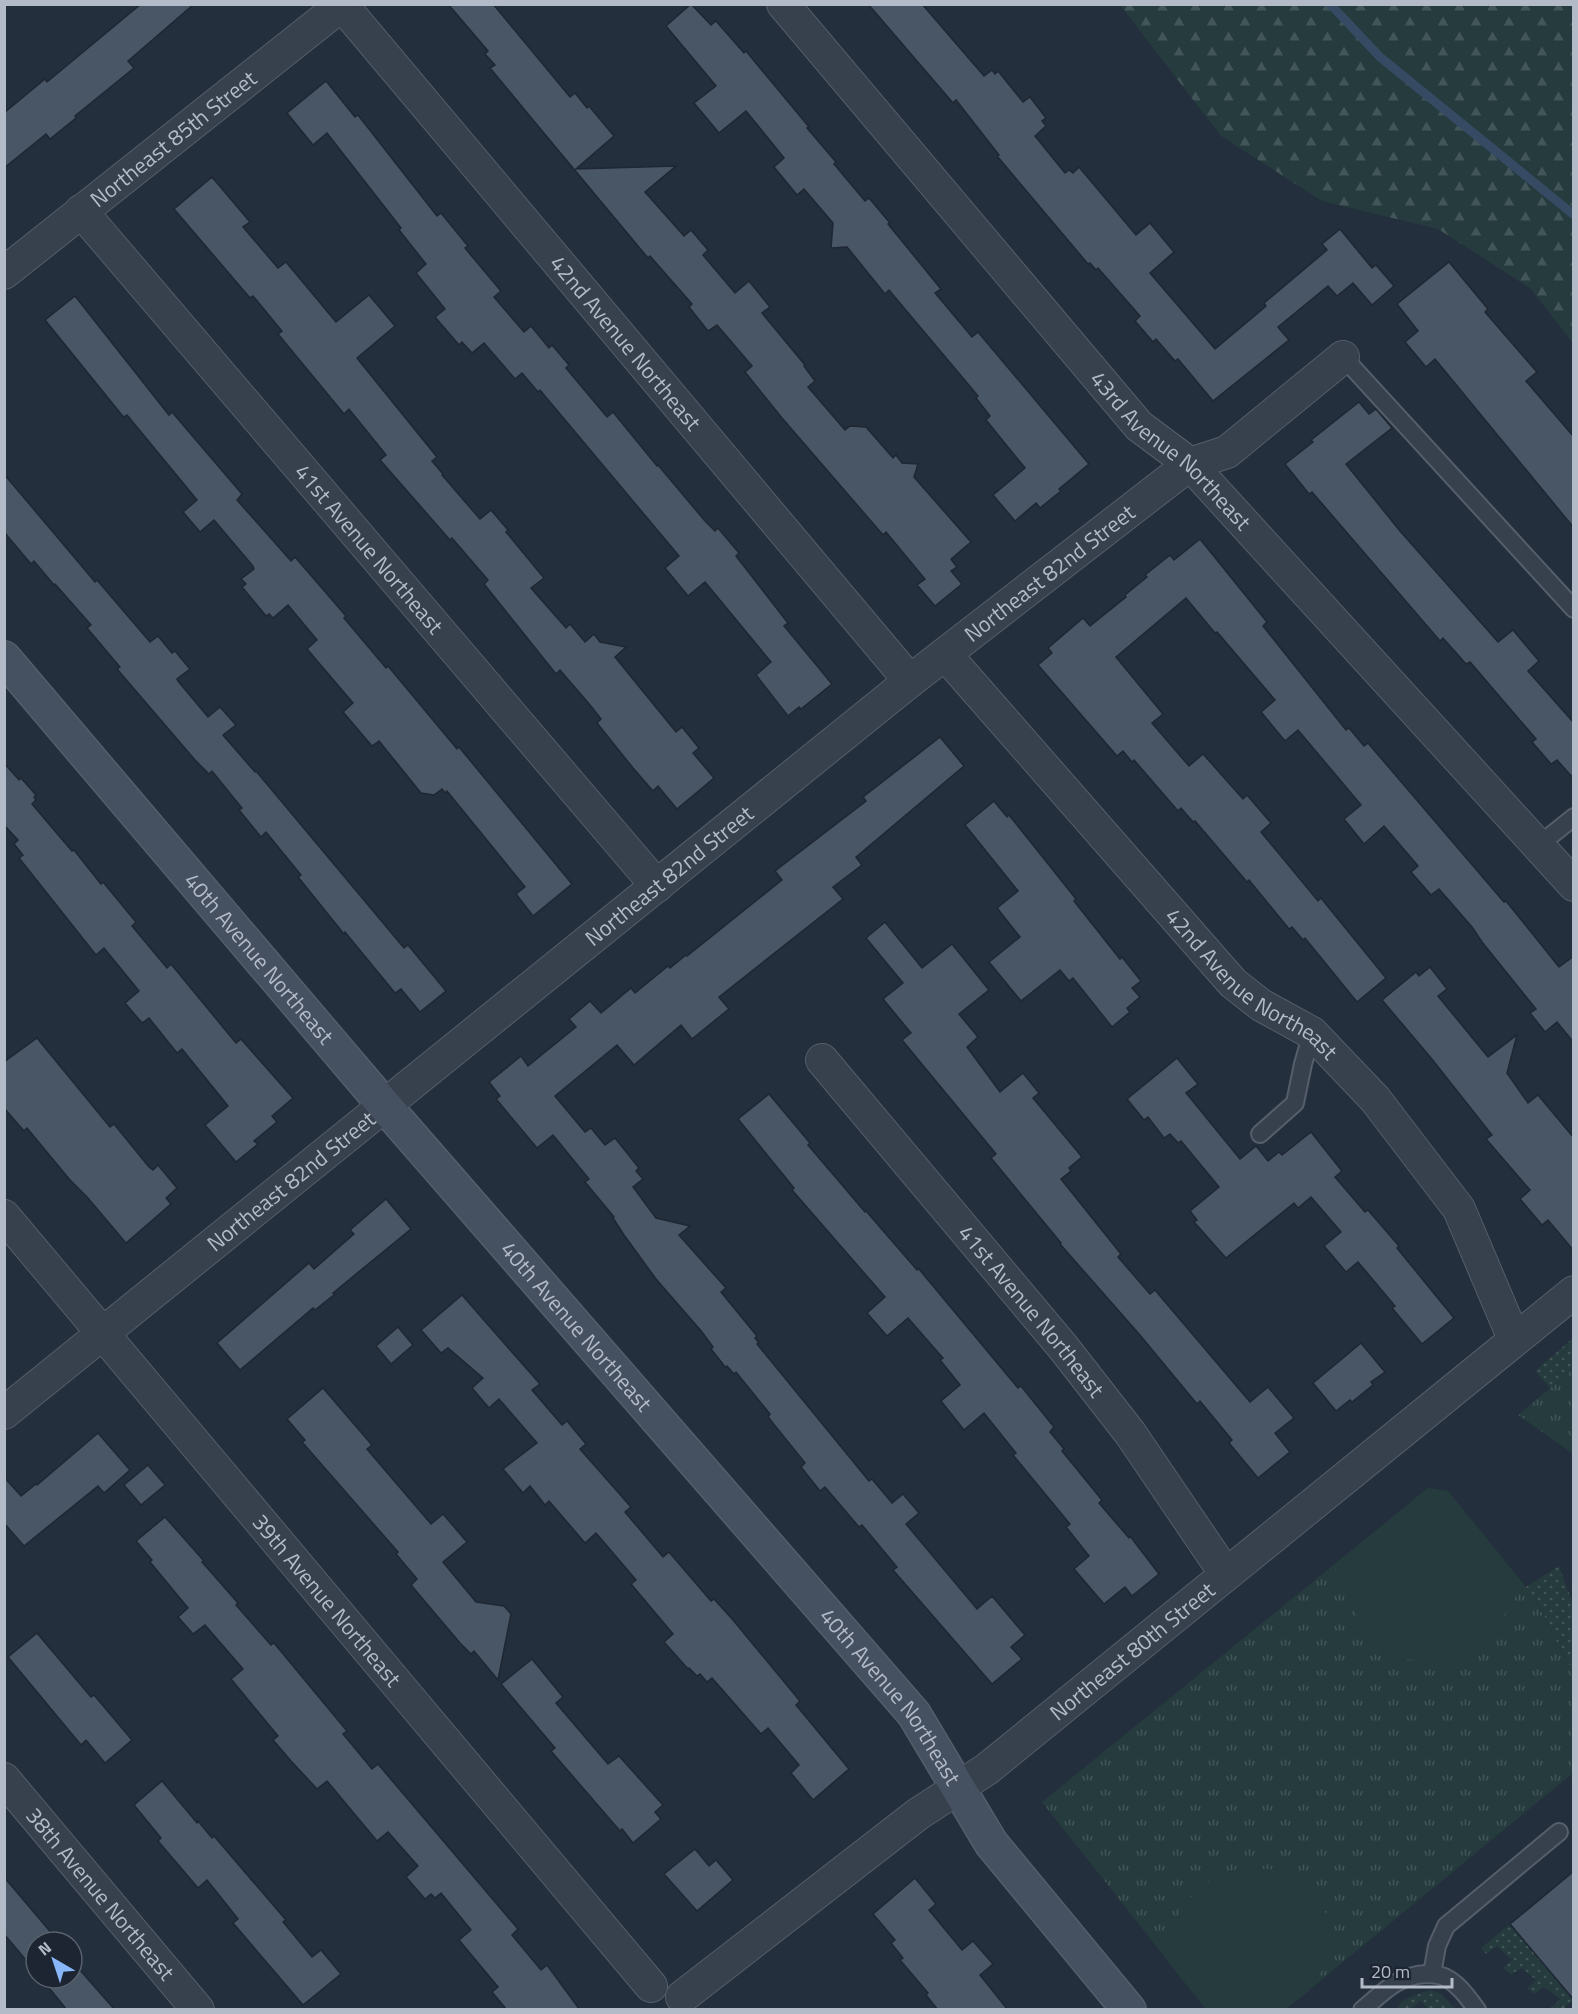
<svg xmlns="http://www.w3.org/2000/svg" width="1578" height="2014" font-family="'Titillium Web',sans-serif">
<defs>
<pattern id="grass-dots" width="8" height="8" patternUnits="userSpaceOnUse" patternTransform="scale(1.5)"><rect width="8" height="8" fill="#253b3d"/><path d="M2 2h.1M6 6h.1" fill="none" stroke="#425558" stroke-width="1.8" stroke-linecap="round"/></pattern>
<pattern id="forest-firs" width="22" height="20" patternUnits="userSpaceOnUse" patternTransform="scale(1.5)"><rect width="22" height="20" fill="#253b3d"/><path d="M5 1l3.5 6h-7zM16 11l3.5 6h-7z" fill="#425558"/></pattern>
<pattern id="park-tufts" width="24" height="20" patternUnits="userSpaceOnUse" patternTransform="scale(1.5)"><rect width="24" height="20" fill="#253b3d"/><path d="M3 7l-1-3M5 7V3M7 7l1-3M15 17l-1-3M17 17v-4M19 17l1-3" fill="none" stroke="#425558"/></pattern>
</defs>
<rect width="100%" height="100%" fill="#232f3c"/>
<!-- grass -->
<g fill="url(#grass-dots)">
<path d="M 1573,1338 L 1573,1369 L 1550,1388 L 1535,1371 Z"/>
<path d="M 1559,1566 L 1573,1604 L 1573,1670 C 1554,1644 1547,1612 1526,1587 Z"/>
<path d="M 1510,1924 L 1573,2000 L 1563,2009 L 1551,2008 L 1560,1999 L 1544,1987 L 1534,1994 L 1527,1988 L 1536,1980 L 1522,1968 L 1511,1974 L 1503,1968 L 1513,1959 L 1512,1958 L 1510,1959 L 1497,1946 L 1486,1954 L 1481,1948 Z"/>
<path d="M 1430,1990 L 1441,1994 L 1455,2009 L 1428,2009 L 1421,2001 L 1410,2009 L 1397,2009 C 1401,1997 1418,1995 1430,1990 Z"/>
</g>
<!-- forest -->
<path fill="url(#forest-firs)" d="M 1120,5 L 1573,5 L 1573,343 L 1530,288 L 1438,229 L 1322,201 L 1221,136 Z"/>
<!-- park -->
<g fill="url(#park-tufts)">
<path d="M 1573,1369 L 1573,1454 L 1518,1415 Z"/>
<path d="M 1428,1488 L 1448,1491 L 1534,1597 L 1565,1658 L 1573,1670 L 1573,1773 L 1286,2009 L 1206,2009 L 1042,1802 Z"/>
</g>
<!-- pitch -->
<g fill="#253b3d">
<path d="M 1428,1488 L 1448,1491 L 1526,1587 L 1508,1603 L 1507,1611 L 1492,1635 L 1462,1658 L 1440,1662 L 1404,1659 L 1387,1655 L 1371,1639 L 1354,1610 L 1348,1585 L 1333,1566 Z"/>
<path d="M 1245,1867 L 1277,1870 L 1303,1885 L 1311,1892 L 1329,1918 L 1333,1933 L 1332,1954 L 1309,1991 L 1286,2009 L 1206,2009 L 1164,1957 C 1176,1908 1194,1880 1245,1867 Z"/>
</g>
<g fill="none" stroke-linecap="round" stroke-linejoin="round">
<!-- stream -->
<path stroke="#364b63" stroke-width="9" d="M 1330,4 L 1380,57 L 1574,215"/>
</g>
<!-- building -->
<g fill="#495665" stroke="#1e2733" stroke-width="1.5">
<path d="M 141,4 L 194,4 L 128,61 L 134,68 L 75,116 L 76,118 L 50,139 L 46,134 L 4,168 L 4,113 L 45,79 L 47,82 Z"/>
<path d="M 448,4 L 493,4 L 570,97 L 575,93 L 587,108 L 589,106 L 614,136 L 576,169 L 676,166 L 645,192 L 684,236 L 691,230 L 708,250 L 703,255 L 735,293 L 749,281 L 770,307 L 762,313 L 805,365 L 804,366 L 815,381 L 808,387 L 845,430 L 850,426 L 866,427 L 893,458 L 896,455 L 902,463 L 918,464 L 914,477 L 971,542 L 951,559 L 957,567 L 951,571 L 962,584 L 935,606 L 917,585 L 925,579 L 886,532 L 883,535 L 782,418 L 745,372 L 752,366 L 717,325 L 708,331 L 689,307 L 692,304 L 650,256 L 648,258 L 533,120 L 490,68 L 495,65 L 485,54 L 488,51 Z"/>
<path d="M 691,4 L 711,25 L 716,21 L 744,53 L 746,51 L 809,127 L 807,128 L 836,162 L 834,164 L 865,201 L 869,198 L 890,223 L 888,224 L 941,289 L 935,293 L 972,337 L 978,332 L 1089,464 L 1059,489 L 1061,491 L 1040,508 L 1036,503 L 1015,521 L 993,495 L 1025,468 L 986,420 L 990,416 L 976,398 L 978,396 L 889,290 L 885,294 L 847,247 L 831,248 L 833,223 L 804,189 L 797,195 L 774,167 L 784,158 L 746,111 L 719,133 L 694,103 L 716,86 L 666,26 Z"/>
<path d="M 868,4 L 922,4 L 984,76 L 992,70 L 995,74 L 998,71 L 1023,102 L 1030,97 L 1046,118 L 1042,121 L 1046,126 L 1035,136 L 1065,173 L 1069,170 L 1073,173 L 1079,167 L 1136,235 L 1150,223 L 1174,252 L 1150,273 L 1215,349 L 1266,306 L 1264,303 L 1327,250 L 1322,244 L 1340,229 L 1372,268 L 1376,265 L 1394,286 L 1372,305 L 1353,283 L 1337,296 L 1328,286 L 1278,327 L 1289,340 L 1213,401 L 1178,359 L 1175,361 L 1156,339 L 1153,342 L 1135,321 L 1140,316 L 1098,268 L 1096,270 L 1090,263 L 1088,264 L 997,156 L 999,155 L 956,100 L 953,103 Z"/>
<path d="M 326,81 L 355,117 L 358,115 L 437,216 L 441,213 L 468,246 L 465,248 L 501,291 L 494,297 L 524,332 L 531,326 L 549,348 L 552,345 L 569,365 L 566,368 L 607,417 L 613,412 L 657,466 L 658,465 L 705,521 L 715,531 L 718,528 L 739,553 L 736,556 L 788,623 L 784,626 L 832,684 L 801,709 L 799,707 L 788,716 L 756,675 L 771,662 L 705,582 L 688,596 L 665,568 L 679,556 L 540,390 L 538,392 L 522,373 L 515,379 L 484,343 L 472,353 L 462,342 L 459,345 L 435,317 L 445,309 L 416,273 L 426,264 L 399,230 L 401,228 L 327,133 L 313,145 L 287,113 Z"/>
<path d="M 212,177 L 250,222 L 243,227 L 278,268 L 286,262 L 336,322 L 369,295 L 395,326 L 357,358 L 437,457 L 432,461 L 443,474 L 442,475 L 480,519 L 491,510 L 508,530 L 506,532 L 544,578 L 531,588 L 566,628 L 570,624 L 585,642 L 594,634 L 600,642 L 626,647 L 615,657 L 676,732 L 682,727 L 699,748 L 693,753 L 714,778 L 677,809 L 658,786 L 653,791 L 633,768 L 597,723 L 601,719 L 590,705 L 560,670 L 556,674 L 484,584 L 488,580 L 452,538 L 450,540 L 380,460 L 386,455 L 349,409 L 344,414 L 278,334 L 282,331 L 253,296 L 250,298 L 174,209 Z"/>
<path d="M 1449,262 L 1488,309 L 1485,312 L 1537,372 L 1526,381 L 1574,437 L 1574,528 L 1435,359 L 1426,367 L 1405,342 L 1418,331 L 1397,304 Z"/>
<path d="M 75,296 L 169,415 L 172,412 L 242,494 L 237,500 L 291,561 L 295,557 L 346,616 L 344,618 L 386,668 L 388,666 L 457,749 L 459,747 L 572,884 L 533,916 L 516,894 L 525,887 L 447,791 L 445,793 L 442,789 L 434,795 L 421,793 L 379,741 L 372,746 L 343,712 L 353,703 L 307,649 L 317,640 L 288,605 L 273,618 L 269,614 L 266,616 L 242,587 L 246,584 L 241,579 L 254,569 L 253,566 L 214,520 L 200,532 L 183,512 L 197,500 L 127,415 L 124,417 L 121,414 L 45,320 Z"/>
<path d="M 1359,402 L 1369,414 L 1376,409 L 1392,428 L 1346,464 L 1400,531 L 1498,642 L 1513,630 L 1539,661 L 1528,671 L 1574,723 L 1574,779 L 1557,760 L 1551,764 L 1532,742 L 1536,739 L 1470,662 L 1466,664 L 1443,638 L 1440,641 L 1312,492 L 1309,494 L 1285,464 L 1313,442 L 1311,440 Z"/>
<path d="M 4,474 L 95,582 L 97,580 L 150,642 L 158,636 L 172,653 L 175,651 L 190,669 L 177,679 L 178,681 L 208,717 L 220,707 L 236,725 L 223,735 L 255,772 L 256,771 L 404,948 L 408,945 L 446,991 L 420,1012 L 401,989 L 395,993 L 345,932 L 344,934 L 327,913 L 298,877 L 301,875 L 266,832 L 261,837 L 239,810 L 242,808 L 212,771 L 209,774 L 195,760 L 117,669 L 120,667 L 87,628 L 91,625 L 55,584 L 54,585 L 34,561 L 31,564 L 4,532 Z"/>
<path d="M 1200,539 L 1267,622 L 1263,626 L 1346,730 L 1349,728 L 1364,746 L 1368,743 L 1504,902 L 1506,901 L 1559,967 L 1574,956 L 1574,1043 L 1557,1022 L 1545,1032 L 1530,1013 L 1536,1009 L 1482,942 L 1472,927 L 1439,889 L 1431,895 L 1411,872 L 1418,866 L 1384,826 L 1364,844 L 1344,819 L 1361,805 L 1298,730 L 1285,741 L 1261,712 L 1275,700 L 1217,632 L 1215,633 L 1186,598 L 1116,657 L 1163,714 L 1152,723 L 1189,766 L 1203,754 L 1243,799 L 1247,795 L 1271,823 L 1261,832 L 1318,901 L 1321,898 L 1386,978 L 1357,1002 L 1305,938 L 1303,940 L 1292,927 L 1289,929 L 1249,880 L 1247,882 L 1195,821 L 1193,822 L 1181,808 L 1178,811 L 1134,760 L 1132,762 L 1123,751 L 1117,756 L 1038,665 L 1052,653 L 1048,648 L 1083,618 L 1090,626 L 1126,597 L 1125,595 L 1147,577 L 1145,575 L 1170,555 L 1174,560 Z"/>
<path d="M 940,737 L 964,766 L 856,857 L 862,865 L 833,887 L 843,899 L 719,997 L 729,1009 L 692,1039 L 681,1025 L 634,1065 L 617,1045 L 555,1096 L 585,1132 L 591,1128 L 605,1145 L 615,1138 L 639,1168 L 636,1171 L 643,1179 L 633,1187 L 656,1218 L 690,1226 L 679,1235 L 726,1288 L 721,1292 L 757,1336 L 755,1338 L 759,1343 L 757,1344 L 869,1481 L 872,1479 L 892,1503 L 903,1494 L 919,1513 L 906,1524 L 977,1609 L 992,1596 L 1025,1635 L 1011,1647 L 1022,1659 L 992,1684 L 893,1570 L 897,1567 L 862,1525 L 859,1527 L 825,1487 L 820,1491 L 801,1467 L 805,1463 L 768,1417 L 770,1414 L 736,1372 L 734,1374 L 727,1366 L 726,1368 L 711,1349 L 713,1347 L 702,1332 L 656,1279 L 624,1235 L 613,1218 L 614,1217 L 585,1182 L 589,1179 L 553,1135 L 537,1148 L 496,1099 L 500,1096 L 489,1082 L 521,1056 L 528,1066 L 576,1027 L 569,1019 L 590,1001 L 601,1013 L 631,988 L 635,993 L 668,966 L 670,968 L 686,955 L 687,956 L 782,880 L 775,871 L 866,801 L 863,797 Z"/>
<path d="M 4,763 L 19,780 L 21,778 L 36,795 L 34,797 L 36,800 L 32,804 L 72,851 L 74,850 L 101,884 L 103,882 L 136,922 L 132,926 L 167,968 L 171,964 L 236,1043 L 241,1039 L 293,1098 L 272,1116 L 277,1122 L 254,1141 L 258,1144 L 236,1162 L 205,1125 L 228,1106 L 182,1049 L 177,1053 L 149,1018 L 142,1023 L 125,1003 L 139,991 L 104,948 L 96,955 L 19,858 L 23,855 L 14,844 L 18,840 L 4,825 Z"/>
<path d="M 994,801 L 1007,817 L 1009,815 L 1041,855 L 1076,899 L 1074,901 L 1120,959 L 1122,957 L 1141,981 L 1132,988 L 1140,997 L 1127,1008 L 1130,1012 L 1112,1027 L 1073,978 L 1069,981 L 1060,970 L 1021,1001 L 989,962 L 1020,937 L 997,908 L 1018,891 L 965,825 Z"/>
<path d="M 885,922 L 922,968 L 952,944 L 989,990 L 959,1014 L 978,1037 L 967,1047 L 1000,1092 L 1023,1073 L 1039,1093 L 1033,1098 L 1082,1157 L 1069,1168 L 1071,1171 L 1061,1179 L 1121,1254 L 1118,1257 L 1150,1294 L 1155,1290 L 1250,1402 L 1268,1387 L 1294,1418 L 1275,1433 L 1290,1452 L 1258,1478 L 1229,1443 L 1232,1440 L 1200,1401 L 1197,1404 L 1139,1334 L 1060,1244 L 1061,1243 L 991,1158 L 996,1154 L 902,1040 L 911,1033 L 883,999 L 903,983 L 866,938 Z"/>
<path d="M 1430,967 L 1447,989 L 1438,996 L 1488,1057 L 1517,1035 L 1507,1073 L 1528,1103 L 1538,1095 L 1574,1138 L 1574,1251 L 1548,1220 L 1542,1225 L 1520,1199 L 1530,1190 L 1486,1139 L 1492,1135 L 1431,1058 L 1382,1000 L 1416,972 L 1419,976 Z"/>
<path d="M 37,1038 L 110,1127 L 114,1124 L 149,1167 L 153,1170 L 158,1165 L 177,1188 L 166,1198 L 171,1204 L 126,1243 L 87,1197 L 70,1180 L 27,1128 L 24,1131 L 4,1108 L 4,1062 Z"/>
<path d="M 1177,1058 L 1198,1084 L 1186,1093 L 1240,1159 L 1256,1146 L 1268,1161 L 1279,1152 L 1282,1155 L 1311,1132 L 1342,1171 L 1335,1177 L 1365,1212 L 1368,1210 L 1399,1246 L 1397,1248 L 1454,1318 L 1422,1344 L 1392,1308 L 1395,1306 L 1358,1262 L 1346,1272 L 1324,1246 L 1341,1232 L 1311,1197 L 1298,1208 L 1294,1203 L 1226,1258 L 1194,1222 L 1197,1220 L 1190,1211 L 1219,1187 L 1181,1141 L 1178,1143 L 1170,1134 L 1164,1138 L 1148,1117 L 1144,1120 L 1127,1099 Z"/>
<path d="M 769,1094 L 810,1143 L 808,1145 L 865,1212 L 866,1211 L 917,1270 L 918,1268 L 1018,1388 L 1021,1386 L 1054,1427 L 1050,1432 L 1064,1449 L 1062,1451 L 1102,1500 L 1099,1503 L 1129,1538 L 1130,1536 L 1159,1574 L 1132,1596 L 1125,1587 L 1104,1604 L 1074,1569 L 1089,1556 L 1066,1527 L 1070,1524 L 1013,1455 L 1016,1453 L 984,1413 L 964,1430 L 941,1401 L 960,1385 L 940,1360 L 943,1358 L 908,1318 L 887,1336 L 867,1313 L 885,1297 L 792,1190 L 794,1188 L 738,1119 Z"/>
<path d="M 386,1199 L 411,1229 L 333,1293 L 335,1294 L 315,1310 L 313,1308 L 240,1370 L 217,1343 L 309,1263 L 314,1269 L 354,1234 L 350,1230 Z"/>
<path d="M 462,1295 L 540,1384 L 532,1390 L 562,1425 L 567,1421 L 586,1444 L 580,1449 L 631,1507 L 625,1512 L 663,1557 L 669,1552 L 711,1601 L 714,1599 L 733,1620 L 800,1701 L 796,1705 L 849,1769 L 813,1800 L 791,1773 L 799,1765 L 768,1728 L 761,1734 L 712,1678 L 707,1682 L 700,1674 L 697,1676 L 689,1668 L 688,1669 L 664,1642 L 673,1634 L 631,1584 L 636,1580 L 596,1533 L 585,1543 L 549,1501 L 545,1505 L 530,1486 L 523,1493 L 503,1469 L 537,1443 L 499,1399 L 489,1408 L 472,1388 L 483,1378 L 448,1348 L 441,1353 L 421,1330 Z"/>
<path d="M 398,1327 L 413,1345 L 391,1364 L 376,1346 Z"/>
<path d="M 1361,1343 L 1385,1372 L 1371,1382 L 1373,1385 L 1352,1402 L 1350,1400 L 1336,1411 L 1313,1383 Z"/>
<path d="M 323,1388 L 372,1445 L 367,1449 L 431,1524 L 443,1514 L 467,1542 L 443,1562 L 476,1602 L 504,1606 L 511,1614 L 498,1680 L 474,1651 L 471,1654 L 460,1643 L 411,1585 L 417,1579 L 396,1554 L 398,1552 L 302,1442 L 305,1440 L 287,1419 Z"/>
<path d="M 98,1433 L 130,1470 L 104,1493 L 98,1486 L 24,1546 L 4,1523 L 4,1477 L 21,1496 L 36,1484 L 37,1485 Z"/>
<path d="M 148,1465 L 165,1485 L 141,1505 L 124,1485 Z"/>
<path d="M 165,1517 L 204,1561 L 202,1562 L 238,1603 L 236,1605 L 271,1645 L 274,1643 L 347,1731 L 343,1734 L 372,1769 L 378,1764 L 518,1929 L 512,1935 L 541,1970 L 547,1965 L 580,2010 L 507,2010 L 492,1992 L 498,1987 L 459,1940 L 471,1930 L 441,1893 L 435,1898 L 431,1894 L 425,1899 L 406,1877 L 418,1866 L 388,1832 L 377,1841 L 327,1781 L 317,1789 L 291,1761 L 273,1740 L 278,1736 L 231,1679 L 243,1669 L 205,1625 L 193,1634 L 178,1617 L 188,1608 L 150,1562 L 152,1560 L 136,1541 Z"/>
<path d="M 37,1633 L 91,1697 L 94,1695 L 132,1740 L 105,1763 L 86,1740 L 81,1745 L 8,1657 Z"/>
<path d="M 532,1659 L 563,1697 L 556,1703 L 608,1764 L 619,1756 L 663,1805 L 655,1812 L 661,1819 L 633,1843 L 622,1829 L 620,1831 L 551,1751 L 555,1748 L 501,1684 Z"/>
<path d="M 162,1781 L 197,1823 L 198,1821 L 212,1838 L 214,1836 L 286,1920 L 283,1922 L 312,1957 L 321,1950 L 341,1974 L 303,2005 L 233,1923 L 238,1919 L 207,1880 L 198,1888 L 158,1841 L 161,1838 L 134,1805 Z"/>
<path d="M 695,1849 L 709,1866 L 716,1860 L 733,1880 L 697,1911 L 664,1874 Z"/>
<path d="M 1574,1871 L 1574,2000 L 1510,1924 Z"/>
<path d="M 4,1877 L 59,1942 L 36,1942 L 36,1972 L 4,1934 Z"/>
<path d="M 915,1878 L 936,1904 L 929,1910 L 962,1950 L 973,1941 L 993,1964 L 980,1975 L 1008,2010 L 938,2010 L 926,1995 L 928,1993 L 900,1960 L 903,1958 L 891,1943 L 895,1940 L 873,1914 Z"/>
<path d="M 72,1961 L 115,2010 L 67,2010 L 41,1978 L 72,1978 Z"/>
</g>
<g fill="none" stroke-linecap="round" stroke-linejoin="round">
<!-- lane casing -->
<g stroke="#555e6a" stroke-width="20">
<g id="lane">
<path d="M 1343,357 L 1574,609"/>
<path d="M 1539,845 L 1574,817"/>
<path d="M 1260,1134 L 1295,1103 L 1303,1064 L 1312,1033"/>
<path d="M 1432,1974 L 1437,1946 L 1446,1926 L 1559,1832"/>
<path d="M 1362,2010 C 1384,1992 1396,1976 1426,1974 C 1433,1974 1442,1975 1448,1979 C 1460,1986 1469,1999 1477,2010"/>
</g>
</g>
<!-- street casing -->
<g stroke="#555e6a" stroke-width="34">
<g id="street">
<path id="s1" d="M 783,4 L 1139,426 L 1190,464 L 1574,885"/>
<path id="s2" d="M 342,5 L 910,681"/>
<path id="s3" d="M 81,211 L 657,886"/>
<path id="s4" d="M 4,273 L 343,4"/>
<path id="s5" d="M 945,654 L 1233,983 L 1261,1005 L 1312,1033 L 1375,1099 L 1459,1209 L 1514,1339"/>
<path id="s6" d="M 822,1060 L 1063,1347 L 1130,1433 L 1225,1573"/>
<path id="s7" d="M 4,1216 L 651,1986"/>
<path id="s8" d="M 4,1413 L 910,681 L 1190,464 L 1227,452 L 1343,357"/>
<path id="s9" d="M 4,1779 L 198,2010"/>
<path id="s10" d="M 682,1997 L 918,1814 L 987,1769 L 1574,1292"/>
</g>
</g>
<!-- secondary casing -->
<g stroke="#555e6a" stroke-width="36">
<g id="secondary">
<path id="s11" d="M 4,658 L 384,1105 L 914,1714 L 991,1843 L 1129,2010"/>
</g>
</g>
<!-- lane -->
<use href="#lane" stroke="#37404d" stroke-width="16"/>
<!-- street -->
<use href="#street" stroke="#37404d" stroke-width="32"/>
<!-- secondary -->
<use href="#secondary" stroke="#455060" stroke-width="33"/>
</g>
<g text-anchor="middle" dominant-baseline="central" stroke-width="4.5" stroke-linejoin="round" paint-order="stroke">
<!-- street labels -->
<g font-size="22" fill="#b3bbc8" stroke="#1c2531">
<text stroke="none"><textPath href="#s4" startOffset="216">Northeast 85th Street</textPath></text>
<text stroke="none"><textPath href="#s2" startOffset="441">42nd Avenue Northeast</textPath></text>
<text stroke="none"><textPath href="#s1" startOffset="592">43rd Avenue Northeast</textPath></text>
<text stroke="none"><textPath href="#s3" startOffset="444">41st Avenue Northeast</textPath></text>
<text stroke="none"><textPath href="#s8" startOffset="1341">Northeast 82nd Street</textPath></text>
<text stroke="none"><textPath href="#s8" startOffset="855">Northeast 82nd Street</textPath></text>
<text stroke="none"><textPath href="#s11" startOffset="394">40th Avenue Northeast</textPath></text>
<text stroke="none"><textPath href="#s5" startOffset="452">42nd Avenue Northeast</textPath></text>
<text stroke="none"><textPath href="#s8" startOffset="369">Northeast 82nd Street</textPath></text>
<text stroke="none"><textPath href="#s6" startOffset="327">41st Avenue Northeast</textPath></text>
<text stroke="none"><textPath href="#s11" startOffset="880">40th Avenue Northeast</textPath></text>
<text stroke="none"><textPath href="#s7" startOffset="502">39th Avenue Northeast</textPath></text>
<text stroke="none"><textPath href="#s10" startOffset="568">Northeast 80th Street</textPath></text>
<text stroke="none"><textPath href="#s11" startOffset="1366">40th Avenue Northeast</textPath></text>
<text stroke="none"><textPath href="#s9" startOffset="150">38th Avenue Northeast</textPath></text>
</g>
</g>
<!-- border -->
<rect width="1578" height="2014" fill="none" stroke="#b3bbc8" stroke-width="12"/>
<!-- north arrow -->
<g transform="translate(54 1960) rotate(321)"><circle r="28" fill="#1c2531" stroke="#58616d" stroke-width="1.5"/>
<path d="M0-4.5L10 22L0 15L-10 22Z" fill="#88b6f8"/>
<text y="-9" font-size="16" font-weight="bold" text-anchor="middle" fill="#b3bbc8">N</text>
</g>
<!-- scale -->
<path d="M1362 1978v9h90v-9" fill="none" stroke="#b3bbc8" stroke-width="3"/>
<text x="1371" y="1978" font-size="18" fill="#b3bbc8" stroke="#1c2531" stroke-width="4.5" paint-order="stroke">20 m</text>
</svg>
